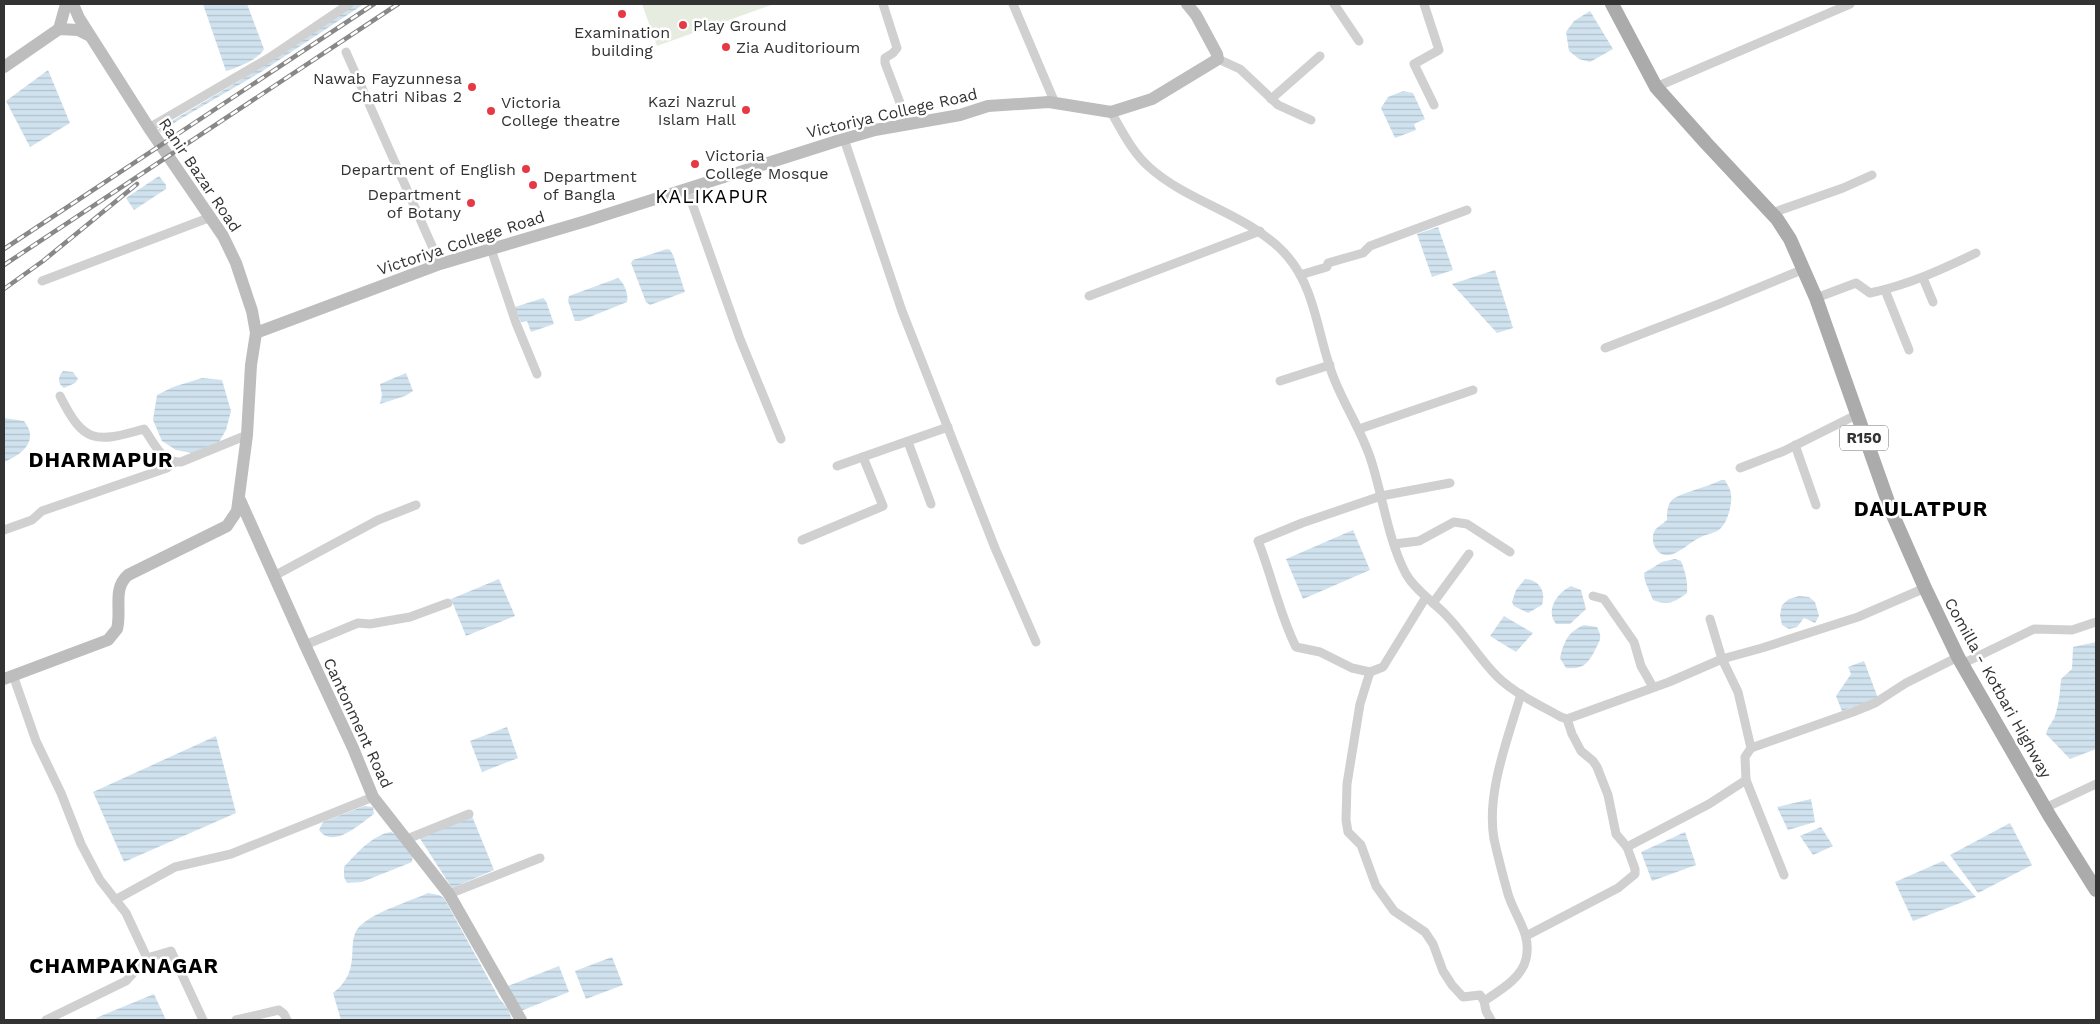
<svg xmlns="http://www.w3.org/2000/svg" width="2100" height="1024" font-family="'Work Sans',sans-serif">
<defs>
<pattern id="water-rules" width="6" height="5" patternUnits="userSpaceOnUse" patternTransform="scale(1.25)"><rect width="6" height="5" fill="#cfe2ee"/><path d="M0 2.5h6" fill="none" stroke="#b2c2cd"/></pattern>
</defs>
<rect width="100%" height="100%" fill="#fff"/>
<!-- pitch -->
<path fill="#e6ecdf" d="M 642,4 L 774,4 L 657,46 Z"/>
<!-- water -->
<g fill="url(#water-rules)">
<path d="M 203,4 L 247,4 L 264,49 C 258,60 238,67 226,71 Z"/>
<path d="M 355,4 L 364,4 L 261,72 L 177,121 L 162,133 L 157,130 L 239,81 Z"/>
<path d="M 1590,11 L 1613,49 L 1590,62 L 1579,59 L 1569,51 L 1566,32 L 1574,21 Z"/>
<path d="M 48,70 L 70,123 L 30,147 L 6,101 Z"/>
<path d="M 1403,91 L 1413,93 L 1425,119 L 1414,124 L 1416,130 L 1395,138 L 1381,108 L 1388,97 Z"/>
<path d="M 159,176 L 166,185 L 166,189 L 134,210 L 126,198 Z"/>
<path d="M 1438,227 L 1453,270 L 1432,277 L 1417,234 Z"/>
<path d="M 667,249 L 670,250 L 673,255 L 685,292 L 650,305 L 646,302 L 631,263 L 633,260 Z"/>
<path d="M 1495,270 L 1513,328 L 1497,333 L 1452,284 Z"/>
<path d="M 618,278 C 624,282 629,295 627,302 L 580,321 L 575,321 L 568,301 L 569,296 Z"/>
<path d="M 543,298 L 546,301 L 554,324 L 531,332 L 527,321 L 521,322 L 515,309 L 515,307 Z"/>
<path d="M 63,371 L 73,372 L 78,379 L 75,383 L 64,388 C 57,384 58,376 63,371 Z"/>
<path d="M 406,373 L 413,391 L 405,396 L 380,404 L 382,395 L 380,384 Z"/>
<path d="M 202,378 L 222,380 L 231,411 L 226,430 L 219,442 L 192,453 L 176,450 L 162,441 L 153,420 L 157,395 L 173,387 Z"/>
<path d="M 4,418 L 24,421 C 40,441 21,455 4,462 Z"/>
<path d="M 1721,480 L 1725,480 C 1726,483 1729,486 1730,490 C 1734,500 1728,522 1720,529 C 1714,534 1705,534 1699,538 C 1689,543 1680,553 1669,555 C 1656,557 1649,540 1655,530 C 1658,526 1664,523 1667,520 C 1667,513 1667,505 1672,500 C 1679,493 1709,487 1721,480 Z"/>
<path d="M 1353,530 L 1370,570 L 1303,599 L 1286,559 Z"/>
<path d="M 1675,559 L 1681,561 C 1685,571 1688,582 1687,593 C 1675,602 1668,606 1653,600 L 1645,581 L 1644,573 L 1662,562 Z"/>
<path d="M 499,579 L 515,616 L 466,636 L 451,599 Z"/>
<path d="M 1525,579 C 1540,580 1546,592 1542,605 L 1528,613 L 1514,606 L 1512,602 L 1516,590 Z"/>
<path d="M 1571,586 L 1581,590 L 1586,609 L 1570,624 L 1556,624 C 1545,610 1557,593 1571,586 Z"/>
<path d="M 1799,596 L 1809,597 L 1815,602 L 1819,616 L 1815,623 L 1804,618 L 1797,627 L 1789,629 L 1782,625 L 1780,615 L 1782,605 L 1789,599 Z"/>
<path d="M 1504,616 L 1533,633 L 1516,652 L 1490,636 Z"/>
<path d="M 1584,625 L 1597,627 C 1602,637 1601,639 1596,648 C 1589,663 1583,670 1566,668 L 1560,658 C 1564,641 1568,632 1584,625 Z"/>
<path d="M 2096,642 L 2096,749 L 2070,759 L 2046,734 C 2048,726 2053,722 2055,716 C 2059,704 2060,692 2061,679 L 2072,669 L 2073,647 Z"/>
<path d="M 1864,661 L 1878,698 L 1842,711 L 1836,696 L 1851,674 L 1848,667 Z"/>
<path d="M 507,727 L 518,758 L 482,772 L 470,741 Z"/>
<path d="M 216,736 L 236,813 L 124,862 L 93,792 Z"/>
<path d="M 1811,799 L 1815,822 L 1788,830 L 1777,807 Z"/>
<path d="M 364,806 L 373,807 L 374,814 C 361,823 333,850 319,830 L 323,822 Z"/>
<path d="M 472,816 L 494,870 L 452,888 L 419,837 Z"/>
<path d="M 2010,823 L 2032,865 L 1978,893 L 1950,855 Z"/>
<path d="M 1821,827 L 1833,846 L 1813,855 L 1800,836 Z"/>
<path d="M 391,832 L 399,837 L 413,854 L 412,862 L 362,882 L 347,883 L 344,877 L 344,867 C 356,854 372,835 391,832 Z"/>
<path d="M 1685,832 L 1696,865 L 1652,881 L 1641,852 Z"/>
<path d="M 1943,861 L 1976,897 L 1913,921 L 1895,882 Z"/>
<path d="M 428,893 L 439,895 L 444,898 L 499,998 L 508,1009 L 512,1020 L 341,1020 L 333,993 C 365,969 343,941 361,925 C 377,911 408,902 428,893 Z"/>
<path d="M 612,957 L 623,985 L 586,999 L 575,971 Z"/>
<path d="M 559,966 L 569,992 L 518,1012 L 508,986 Z"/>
<path d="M 154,994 L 166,1020 L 98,1020 L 96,1018 Z"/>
</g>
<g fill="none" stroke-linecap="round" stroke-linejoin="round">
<!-- street -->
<g stroke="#d0d0d0" stroke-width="9">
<path d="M 883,4 L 897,48 L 893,53 L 885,58 L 885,63 L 908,124"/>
<path d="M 1013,4 L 1055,103"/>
<path d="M 1334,4 L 1359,41"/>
<path d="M 1424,4 L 1439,50 L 1414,64 L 1434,105"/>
<path d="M 346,52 L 440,264"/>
<path d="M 1218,59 L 1240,69 L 1278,105 L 1311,120"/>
<path d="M 1656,87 L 1850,4"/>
<path d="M 1271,99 L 1320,56"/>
<path d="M 1111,112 C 1122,131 1132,152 1149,167 C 1190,204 1251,214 1288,257 C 1317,291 1318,341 1335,381 C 1346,408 1362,432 1371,460 C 1383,497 1388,540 1406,574 C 1415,590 1431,600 1444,613 C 1462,631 1475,652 1492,671 C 1509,691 1538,704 1561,717 L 1567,719 L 1669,682 L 1722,659 L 1762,648 L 1858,617 L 1925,588"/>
<path d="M 149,128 L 269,58 L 349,4"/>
<path d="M 844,139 L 902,311 L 995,548 L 1036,642"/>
<path d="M 687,189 L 740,339 L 781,439"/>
<path d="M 1772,213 L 1843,188 L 1872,175"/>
<path d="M 491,249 L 516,323 L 537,374"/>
<path d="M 1300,275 L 1327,267 L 1328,263 L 1363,253 L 1370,246 L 1467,210"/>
<path d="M 1923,278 L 1933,302"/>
<path d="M 42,281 L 211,217"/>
<path d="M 1885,290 L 1909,350"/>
<path d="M 1089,296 L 1260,231"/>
<path d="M 1816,298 L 1856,283 L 1870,293 C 1908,285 1941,270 1976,253"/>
<path d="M 1605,348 L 1719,304 L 1804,269"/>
<path d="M 1280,381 L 1330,365"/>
<path d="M 60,396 C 84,444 95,443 144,429 C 154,442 161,463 181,462 L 247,435"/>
<path d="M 1359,429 L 1473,390"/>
<path d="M 908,442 L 931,504"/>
<path d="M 1795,445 L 1816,505"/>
<path d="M 837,466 L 948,427"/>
<path d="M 1740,468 L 1784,451 L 1856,415"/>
<path d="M 4,530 L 32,520 L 42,511 L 167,468 L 175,462"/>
<path d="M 802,540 L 883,506 L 863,457"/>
<path d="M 1394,544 L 1419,541 L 1454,522 L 1467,524 L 1510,552"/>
<path d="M 274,576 L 378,520 L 416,505"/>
<path d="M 1593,596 L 1604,599 L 1634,642 L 1641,666 L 1653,687"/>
<path d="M 1426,597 L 1383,667 L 1370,672 L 1360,704 L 1347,784 L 1346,820 L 1348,832 L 1361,845 L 1376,886 L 1394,911 L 1425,932 L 1433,944 L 1443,971 L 1452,985 L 1463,997 L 1480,995 L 1484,1001"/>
<path d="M 1433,603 L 1469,554"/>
<path d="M 305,645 L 358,623 L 370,624 L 410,617 L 448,603"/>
<path d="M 1962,664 L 2034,629 L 2072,630 L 2096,622"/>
<path d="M 1370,672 L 1352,668 L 1320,652 L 1296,647 C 1279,613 1272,576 1258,541 L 1302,523 L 1381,496 L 1450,483"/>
<path d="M 13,675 L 36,741 L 61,793 L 81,844 L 100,880 L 126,913 L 147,958"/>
<path d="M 1751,748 L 1853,712 L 1875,703 L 1906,683 L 1958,657"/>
<path d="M 1746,780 L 1784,875"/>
<path d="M 2045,808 L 2096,784"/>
<path d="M 407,839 L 469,814"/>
<path d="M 1627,847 L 1709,804 L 1746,780 L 1745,757 L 1751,748 L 1738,692 L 1722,659 L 1710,619"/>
<path d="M 449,894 L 540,858"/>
<path d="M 115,900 L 175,867 L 231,854 L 373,797"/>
<path d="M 1526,936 L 1618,888 L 1635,874 L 1635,869 L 1627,847 L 1616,834 L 1608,795 L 1597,767 L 1593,761 L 1581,751 L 1572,734 L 1567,719"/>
<path d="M 46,1020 L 126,981 L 147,958 L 171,951 L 203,1020"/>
<path d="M 236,1020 L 279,1010 L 284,1014 L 287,1020"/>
<path d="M 1491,1020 L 1486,1011 L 1484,1001 C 1499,991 1522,978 1526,959 C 1532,934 1515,917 1508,894 C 1503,876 1498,857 1494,839 C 1486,793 1508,738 1521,694"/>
</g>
<!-- secondary -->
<g stroke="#bdbdbd" stroke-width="12">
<path d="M 59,29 L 66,4"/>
<path d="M 4,67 L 59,29 L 78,30 L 90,36"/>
<path d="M 256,333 L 440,264 L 586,221 L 837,141 L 875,130 L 960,115 L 988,106 L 1049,102 L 1111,112 L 1152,99 L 1218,59 L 1217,54 L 1196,15 L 1187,4"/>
<path d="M 240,500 L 305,645 L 353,748 L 373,797 L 449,894 L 521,1020"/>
<path d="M 4,679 L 108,640 L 117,629 C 122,610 112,589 128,575 L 227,526 L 237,511 L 247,435 L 251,365 L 256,333 L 252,311 L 236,263 L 223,236 L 149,128 L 79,18 L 73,4"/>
</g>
<!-- primary -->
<path stroke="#ababab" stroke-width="14" d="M 1612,4 L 1656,87 L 1706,143 L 1777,219 L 1790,239 L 1816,298 L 1892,513 L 1925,588 L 1958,657 L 2049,815 L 2096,890"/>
<!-- rail casing -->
<g stroke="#888" stroke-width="4.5">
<g id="rail">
<path d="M 4,249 L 374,4"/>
<path d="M 4,265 L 398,4"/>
<path d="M 4,289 L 43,261 L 137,184"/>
</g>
</g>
<!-- rail -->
<use href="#rail" stroke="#fff" stroke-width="2.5" stroke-dasharray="8" stroke-linecap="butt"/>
</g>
<!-- markers -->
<g fill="#e63946" stroke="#fff" stroke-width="2">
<circle cx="622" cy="14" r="5"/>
<circle cx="683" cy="25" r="5"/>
<circle cx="726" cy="47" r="5"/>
<circle cx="472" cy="87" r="5"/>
<circle cx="746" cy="110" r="5"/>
<circle cx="491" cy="111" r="5"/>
<circle cx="695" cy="164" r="5"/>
<circle cx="526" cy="169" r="5"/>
<circle cx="533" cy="185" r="5"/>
<circle cx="471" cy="203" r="5"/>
</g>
<g text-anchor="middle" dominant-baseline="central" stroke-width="5" stroke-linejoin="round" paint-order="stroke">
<!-- shield labels -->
<rect fill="#fff" stroke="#707070" stroke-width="1" x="1840" y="425.5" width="48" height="25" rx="4"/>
<g font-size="15" font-weight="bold" fill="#333">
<text x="1864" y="438">R150</text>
</g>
<!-- poi labels -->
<g font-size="16" fill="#333" stroke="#fff" text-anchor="start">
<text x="693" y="25">Play Ground</text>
<text x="622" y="32" text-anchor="middle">Examination<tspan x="622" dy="18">building</tspan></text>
<text x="736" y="47">Zia Auditorioum</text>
<text x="462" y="78" text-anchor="end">Nawab Fayzunnesa<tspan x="462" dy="18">Chatri Nibas 2</tspan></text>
<text x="736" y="101" text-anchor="end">Kazi Nazrul<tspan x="736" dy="18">Islam Hall</tspan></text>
<text x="501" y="102">Victoria<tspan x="501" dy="18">College theatre</tspan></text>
<text x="705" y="155">Victoria<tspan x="705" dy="18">College Mosque</tspan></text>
<text x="516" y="169" text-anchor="end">Department of English</text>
<text x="543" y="176">Department<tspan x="543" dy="18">of Bangla</tspan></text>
<text x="461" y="194" text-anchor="end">Department<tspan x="461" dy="18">of Botany</tspan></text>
</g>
<!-- street labels -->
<g font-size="16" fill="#333" stroke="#fff">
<text transform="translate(892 113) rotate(-13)">Victoriya College Road</text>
<text transform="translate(200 175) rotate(56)">Ranir Bazar Road</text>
<text transform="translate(461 243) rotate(-18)">Victoriya College Road</text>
<text transform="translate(1998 688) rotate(61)">Comilla - Kotbari Highway</text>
<text transform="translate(358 723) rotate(65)">Cantonment Road</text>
</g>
<!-- quarter labels -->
<g font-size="19" letter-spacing="1" fill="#000" stroke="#fff">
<text x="712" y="196">KALIKAPUR</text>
</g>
<!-- district labels -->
<g font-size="21" font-weight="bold" letter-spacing="1" fill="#000" stroke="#fff">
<text x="101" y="459">DHARMAPUR</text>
<text x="1921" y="508">DAULATPUR</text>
<text x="124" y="965">CHAMPAKNAGAR</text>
</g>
</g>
<!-- border -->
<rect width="2100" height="1024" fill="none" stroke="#333333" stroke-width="10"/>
</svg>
